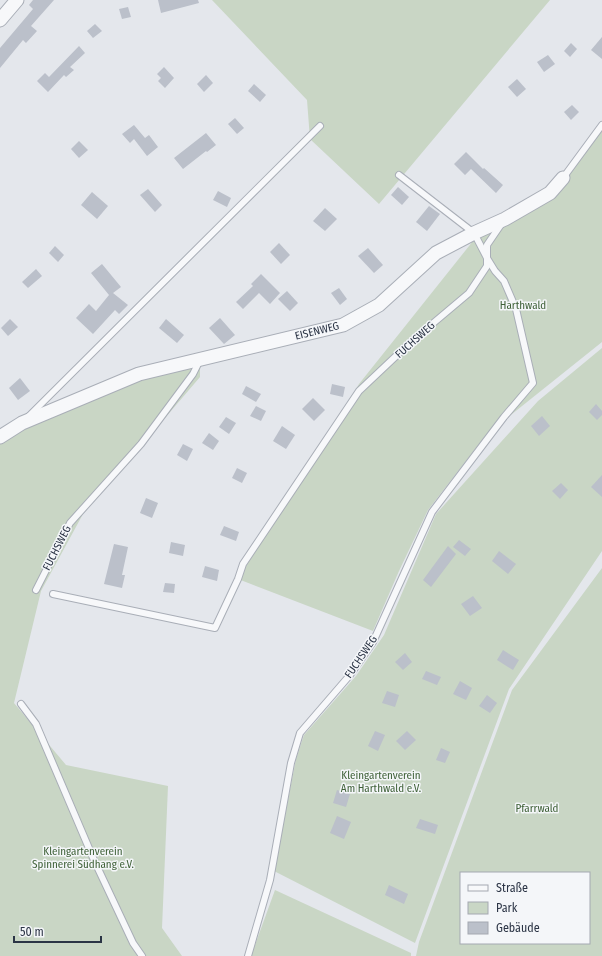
<svg xmlns="http://www.w3.org/2000/svg" width="602" height="956" font-family="'Fira Sans Condensed',sans-serif">
<rect width="100%" height="100%" fill="#e4e7ec"/>
<!-- green -->
<g fill="#c9d6c5" fill-rule="evenodd">
<path d="M 212,0 L 550,0 L 379,204 L 310,139 L 307,100 Z"/>
<path d="M 602,131 L 602,342 L 486,435 L 428,510 L 399,571 L 373,631 L 238,579 L 359,384 L 477,236 L 553,193 Z"/>
<path d="M 602,348 L 602,551 L 509,689 L 415,943 L 274,871 L 296,759 L 304,735 L 356,676 L 384,635 L 436,514 L 538,401 Z"/>
<path d="M 200,362 L 200,377 L 83,514 L 41,591 L 14,703 L 66,765 L 168,786 L 162,928 L 182,956 L 0,956 L 0,441 L 21,428 L 116,387 Z"/>
<path d="M 602,568 L 602,956 L 416,956 L 419,942 L 512,690 ZM 461,873 L 589,873 L 589,943 L 461,943 Z"/>
<path d="M 275,890 L 411,953 L 411,956 L 251,956 Z"/>
</g>
<!-- building -->
<g fill="#bbc0ca">
<path d="M 33,0 L 54,0 L 31,26 L 37,31 L 26,43 L 23,40 L 0,68 L 0,48 L 33,9 L 29,5 Z"/>
<path d="M 158,0 L 198,0 L 199,3 L 161,13 Z"/>
<path d="M 128,7 L 131,17 L 122,19 L 119,9 Z"/>
<path d="M 95,24 L 102,31 L 93,38 L 87,31 Z"/>
<path d="M 602,37 L 602,59 L 591,50 Z"/>
<path d="M 571,43 L 577,49 L 570,57 L 564,51 Z"/>
<path d="M 79,46 L 85,53 L 70,67 L 74,70 L 66,77 L 64,75 L 48,92 L 37,81 L 45,73 L 49,77 Z"/>
<path d="M 548,55 L 555,64 L 544,72 L 537,62 Z"/>
<path d="M 164,67 L 174,78 L 165,88 L 158,81 L 161,78 L 157,74 Z"/>
<path d="M 206,75 L 213,83 L 204,92 L 197,84 Z"/>
<path d="M 517,79 L 526,89 L 517,97 L 508,87 Z"/>
<path d="M 254,84 L 266,95 L 260,102 L 248,91 Z"/>
<path d="M 572,105 L 579,112 L 571,120 L 564,112 Z"/>
<path d="M 235,118 L 244,128 L 237,134 L 228,124 Z"/>
<path d="M 134,125 L 145,138 L 149,135 L 158,147 L 147,156 L 134,139 L 130,143 L 122,134 Z"/>
<path d="M 206,133 L 216,145 L 207,152 L 206,151 L 183,169 L 174,158 Z"/>
<path d="M 79,141 L 88,150 L 79,158 L 71,149 Z"/>
<path d="M 466,152 L 483,169 L 484,168 L 503,185 L 496,193 L 471,169 L 465,175 L 454,164 Z"/>
<path d="M 398,187 L 409,197 L 402,205 L 391,195 Z"/>
<path d="M 148,189 L 162,205 L 155,212 L 140,195 Z"/>
<path d="M 218,191 L 231,198 L 227,207 L 213,200 Z"/>
<path d="M 92,192 L 108,206 L 97,219 L 81,205 Z"/>
<path d="M 429,206 L 440,214 L 427,231 L 416,222 Z"/>
<path d="M 325,208 L 337,219 L 325,231 L 313,221 Z"/>
<path d="M 279,243 L 290,255 L 281,264 L 270,252 Z"/>
<path d="M 55,246 L 64,255 L 58,262 L 49,253 Z"/>
<path d="M 368,248 L 383,265 L 374,273 L 358,256 Z"/>
<path d="M 102,264 L 121,287 L 113,293 L 128,305 L 119,314 L 115,310 L 93,334 L 76,318 L 89,304 L 96,311 L 109,295 L 91,273 Z"/>
<path d="M 36,269 L 42,276 L 28,288 L 22,282 Z"/>
<path d="M 261,274 L 280,293 L 270,304 L 259,293 L 243,309 L 236,302 L 253,286 L 251,284 Z"/>
<path d="M 339,288 L 347,299 L 340,305 L 331,293 Z"/>
<path d="M 287,291 L 298,303 L 290,311 L 278,299 Z"/>
<path d="M 220,318 L 235,335 L 224,344 L 209,328 Z"/>
<path d="M 10,319 L 18,327 L 8,336 L 1,328 Z"/>
<path d="M 166,319 L 184,335 L 177,343 L 159,328 Z"/>
<path d="M 20,378 L 30,391 L 18,400 L 9,388 Z"/>
<path d="M 332,384 L 345,387 L 343,397 L 330,394 Z"/>
<path d="M 246,386 L 261,394 L 256,402 L 242,394 Z"/>
<path d="M 313,398 L 325,410 L 314,421 L 302,409 Z"/>
<path d="M 596,404 L 602,411 L 602,415 L 597,420 L 589,412 Z"/>
<path d="M 256,406 L 266,411 L 261,421 L 250,416 Z"/>
<path d="M 542,416 L 550,426 L 539,436 L 531,426 Z"/>
<path d="M 226,417 L 236,423 L 229,434 L 219,427 Z"/>
<path d="M 282,426 L 295,435 L 286,449 L 273,441 Z"/>
<path d="M 209,433 L 219,441 L 213,450 L 202,443 Z"/>
<path d="M 183,444 L 193,449 L 187,461 L 177,455 Z"/>
<path d="M 237,468 L 247,473 L 242,483 L 232,478 Z"/>
<path d="M 602,475 L 602,497 L 591,487 Z"/>
<path d="M 561,483 L 568,490 L 560,499 L 552,491 Z"/>
<path d="M 146,498 L 158,503 L 152,518 L 140,513 Z"/>
<path d="M 224,526 L 239,532 L 236,541 L 220,535 Z"/>
<path d="M 459,540 L 471,549 L 465,556 L 453,547 Z"/>
<path d="M 171,542 L 185,545 L 183,556 L 169,553 Z"/>
<path d="M 114,544 L 128,547 L 122,575 L 125,575 L 122,588 L 104,584 Z"/>
<path d="M 448,546 L 456,554 L 431,587 L 423,580 Z"/>
<path d="M 499,551 L 516,564 L 508,574 L 492,561 Z"/>
<path d="M 205,566 L 219,570 L 217,581 L 202,577 Z"/>
<path d="M 165,583 L 175,584 L 174,593 L 163,592 Z"/>
<path d="M 473,596 L 482,608 L 470,616 L 461,604 Z"/>
<path d="M 503,650 L 519,660 L 513,670 L 497,660 Z"/>
<path d="M 405,653 L 412,662 L 403,670 L 395,662 Z"/>
<path d="M 426,671 L 441,677 L 437,685 L 422,679 Z"/>
<path d="M 460,681 L 472,688 L 466,700 L 453,694 Z"/>
<path d="M 387,691 L 399,695 L 395,707 L 382,703 Z"/>
<path d="M 487,695 L 497,703 L 490,713 L 479,706 Z"/>
<path d="M 375,731 L 385,735 L 378,751 L 368,746 Z"/>
<path d="M 407,731 L 416,740 L 405,750 L 396,741 Z"/>
<path d="M 441,748 L 450,752 L 445,763 L 436,760 Z"/>
<path d="M 337,790 L 350,794 L 346,807 L 333,803 Z"/>
<path d="M 337,816 L 351,822 L 344,839 L 330,833 Z"/>
<path d="M 420,819 L 438,825 L 435,834 L 416,828 Z"/>
<path d="M 389,885 L 408,894 L 404,904 L 385,895 Z"/>
</g>
<g fill="none" stroke-linecap="round" stroke-linejoin="round">
<!-- service casing -->
<g stroke="#a9aeb7" stroke-width="8">
<g id="service">
<path d="M 563,178 L 602,125"/>
<path d="M 29,416 L 320,126"/>
<path d="M 36,590 L 70,523 L 141,444 L 193,374 L 200,360"/>
<path d="M 53,594 L 215,628 L 238,579 L 243,564 L 359,391 L 412,341 L 469,293 L 487,266 L 487,258 L 474,233 L 399,175"/>
<path d="M 21,704 L 36,724 L 94,860 L 133,943 L 142,956"/>
<path d="M 248,956 L 270,880 L 291,763 L 300,733 L 350,675 L 373,642 L 432,512 L 504,417 L 533,383 L 516,309 L 504,281 L 495,271 L 487,258 L 487,245 L 502,223"/>
</g>
</g>
<!-- minor casing -->
<g stroke="#a9aeb7" stroke-width="15">
<g id="minor">
<path d="M 0,20 L 17,0"/>
<path d="M 0,437 L 22,423 L 139,374 L 343,325 L 379,305 L 436,253 L 474,233 L 505,219 L 550,193 L 563,178"/>
</g>
</g>
<!-- service -->
<use href="#service" stroke="#f7f8fa" stroke-width="6"/>
<!-- minor -->
<use href="#minor" stroke="#f7f8fa" stroke-width="13"/>
</g>
<g text-anchor="middle" dominant-baseline="central" stroke-width="3" stroke-linejoin="round" paint-order="stroke">
<!-- park labels -->
<g font-size="11" fill="#3f6138" stroke="#f4f6f9">
<text x="523" y="305">Harthwald</text>
<text x="381" y="775">Kleingartenverein<tspan x="381" dy="13">Am Harthwald e.V.</tspan></text>
<text x="537" y="808">Pfarrwald</text>
<text x="83" y="851">Kleingartenverein<tspan x="83" dy="13">Spinnerei Südhang e.V.</tspan></text>
</g>
<!-- street labels -->
<g font-size="11" fill="#2b3445" stroke="#f4f6f9">
<text transform="translate(317 331) rotate(-14)">EISENWEG</text>
<text transform="translate(415 340) rotate(-42)">FUCHSWEG</text>
<text transform="translate(57 548) rotate(-63)">FUCHSWEG</text>
<text transform="translate(361 657) rotate(-56)">FUCHSWEG</text>
</g>
</g>
<!-- legend -->
<rect x="460" y="872" width="130" height="72" fill="#f4f6f9" stroke="#a4a8b1"/>
<rect x="468" y="885" width="20" height="6" fill="#f7f8fa" stroke="#a4a8b1"/>
<text x="496" y="892" font-size="12" fill="#2b3445">Straße</text>
<rect x="468" y="902" width="20" height="12" fill="#c9d6c5" stroke="#a4a8b1"/>
<text x="496" y="912" font-size="12" fill="#2b3445">Park</text>
<rect x="468" y="922" width="20" height="12" fill="#bbc0ca" stroke="#a4a8b1"/>
<text x="496" y="932" font-size="12" fill="#2b3445">Gebäude</text>
<!-- scale -->
<path d="M14 936v6h87v-6" fill="none" stroke="#2b3445" stroke-width="2"/>
<text x="20" y="936" font-size="12" fill="#2b3445" stroke="#f4f6f9" stroke-width="3" paint-order="stroke">50 m</text>
</svg>
